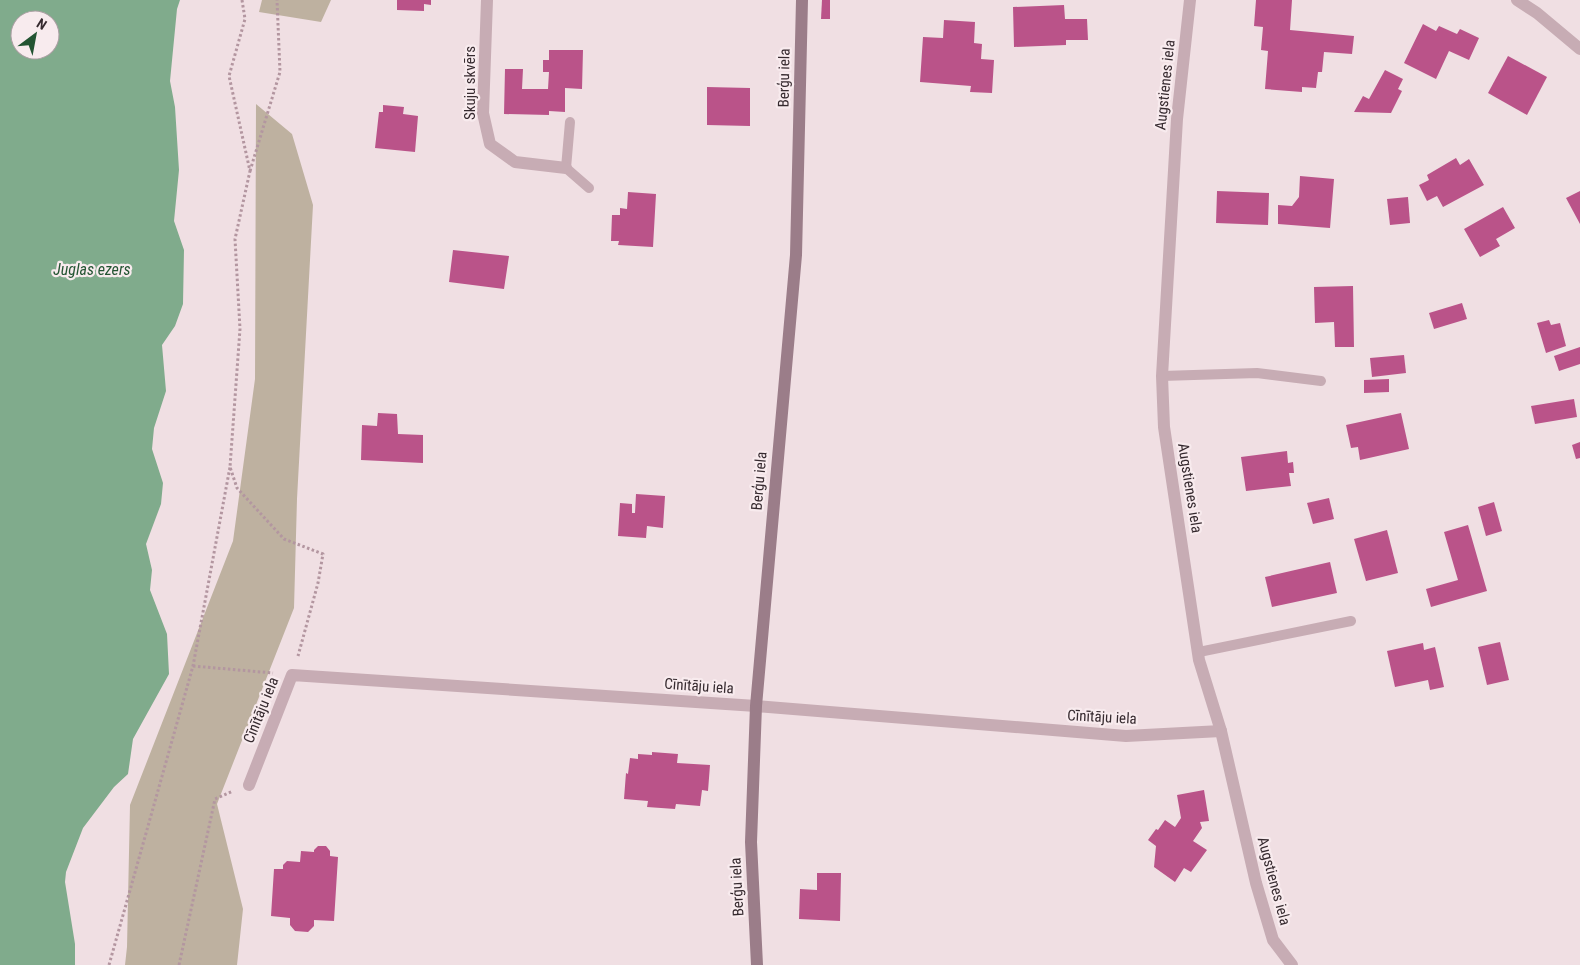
<svg xmlns="http://www.w3.org/2000/svg" width="1580" height="965" font-family="'Roboto Condensed',sans-serif">
<rect width="100%" height="100%" fill="#f0dfe3"/>
<!-- green -->
<g fill="#beb1a0">
<path d="M 262,0 L 331,0 L 321,22 L 259,12 Z"/>
<path d="M 256,104 L 292,134 L 313,205 L 297,499 L 294,608 L 217,804 L 243,909 L 237,965 L 125,965 L 127,947 L 130,805 L 233,541 L 255,379 Z"/>
</g>
<!-- water -->
<path fill="#80ab8c" fill-rule="evenodd" d="M 0,0 L 180,0 L 177,9 L 170,81 L 175,107 L 179,170 L 174,221 L 184,250 L 183,304 L 175,326 L 162,345 L 166,391 L 154,428 L 152,449 L 163,483 L 161,504 L 146,544 L 152,570 L 150,590 L 167,634 L 169,674 L 133,739 L 128,774 L 114,787 L 83,828 L 66,872 L 65,882 L 75,944 L 75,965 L 0,965 ZM 20,20 L 50,20 L 50,50 L 20,50 Z"/>
<!-- building -->
<g fill="#ba5389">
<path d="M 397,0 L 431,0 L 431,5 L 424,4 L 424,11 L 397,10 Z"/>
<path d="M 822,0 L 830,0 L 830,19 L 821,19 Z"/>
<path d="M 1256,0 L 1292,0 L 1290,30 L 1354,36 L 1352,54 L 1324,52 L 1322,72 L 1318,72 L 1316,88 L 1302,87 L 1302,92 L 1265,89 L 1268,51 L 1261,50 L 1263,27 L 1254,26 Z"/>
<path d="M 1064,5 L 1065,19 L 1087,19 L 1088,40 L 1066,40 L 1066,45 L 1014,47 L 1013,7 Z"/>
<path d="M 944,20 L 975,22 L 974,43 L 982,44 L 981,59 L 994,60 L 992,93 L 970,92 L 971,86 L 920,82 L 923,37 L 943,38 Z"/>
<path d="M 1423,24 L 1436,31 L 1439,26 L 1457,34 L 1460,29 L 1479,38 L 1469,60 L 1449,51 L 1436,79 L 1404,63 Z"/>
<path d="M 549,50 L 583,50 L 582,89 L 565,88 L 565,112 L 549,111 L 549,115 L 504,114 L 505,69 L 523,69 L 522,89 L 548,89 L 549,72 L 543,72 L 543,60 L 549,60 Z"/>
<path d="M 1508,56 L 1547,77 L 1527,115 L 1488,93 Z"/>
<path d="M 1385,70 L 1403,79 L 1398,89 L 1402,91 L 1391,113 L 1354,112 L 1363,96 L 1369,99 Z"/>
<path d="M 707,87 L 750,88 L 750,126 L 707,125 Z"/>
<path d="M 383,105 L 404,107 L 403,114 L 418,116 L 415,152 L 375,148 L 379,112 L 383,112 Z"/>
<path d="M 1456,158 L 1460,165 L 1469,159 L 1484,185 L 1443,207 L 1437,196 L 1427,201 L 1419,185 L 1429,180 L 1427,175 Z"/>
<path d="M 1300,176 L 1334,179 L 1330,228 L 1278,224 L 1278,205 L 1292,206 L 1299,197 Z"/>
<path d="M 1217,191 L 1269,193 L 1268,225 L 1216,223 Z"/>
<path d="M 1580,191 L 1580,224 L 1566,198 Z"/>
<path d="M 628,192 L 656,194 L 653,247 L 618,245 L 619,241 L 611,241 L 612,215 L 620,215 L 620,208 L 627,209 Z"/>
<path d="M 1408,197 L 1410,223 L 1390,225 L 1387,199 Z"/>
<path d="M 1503,207 L 1515,228 L 1496,239 L 1500,246 L 1480,257 L 1464,229 Z"/>
<path d="M 453,250 L 509,256 L 504,289 L 449,282 Z"/>
<path d="M 1353,286 L 1354,347 L 1335,347 L 1334,322 L 1315,323 L 1314,287 Z"/>
<path d="M 1462,303 L 1467,319 L 1434,329 L 1429,313 Z"/>
<path d="M 1549,320 L 1551,325 L 1560,323 L 1566,346 L 1546,353 L 1537,323 Z"/>
<path d="M 1580,347 L 1580,364 L 1559,371 L 1554,356 Z"/>
<path d="M 1404,355 L 1406,373 L 1372,377 L 1370,358 Z"/>
<path d="M 1389,379 L 1389,392 L 1364,393 L 1364,380 Z"/>
<path d="M 1574,399 L 1577,417 L 1535,424 L 1531,406 Z"/>
<path d="M 378,413 L 397,414 L 398,434 L 423,435 L 423,463 L 361,460 L 362,425 L 377,426 Z"/>
<path d="M 1401,413 L 1409,449 L 1360,460 L 1358,447 L 1351,448 L 1346,425 Z"/>
<path d="M 1580,442 L 1580,458 L 1576,459 L 1572,445 Z"/>
<path d="M 1287,451 L 1288,463 L 1293,462 L 1294,473 L 1289,473 L 1291,486 L 1246,491 L 1241,457 Z"/>
<path d="M 636,494 L 665,496 L 663,528 L 647,526 L 646,538 L 618,536 L 620,503 L 632,504 L 632,513 L 635,513 Z"/>
<path d="M 1329,498 L 1334,519 L 1313,524 L 1307,503 Z"/>
<path d="M 1494,502 L 1502,531 L 1486,536 L 1478,507 Z"/>
<path d="M 1468,525 L 1487,591 L 1431,607 L 1426,589 L 1458,580 L 1444,532 Z"/>
<path d="M 1387,530 L 1398,573 L 1366,581 L 1354,539 Z"/>
<path d="M 1330,562 L 1337,593 L 1272,607 L 1265,577 Z"/>
<path d="M 1500,642 L 1509,680 L 1487,685 L 1478,647 Z"/>
<path d="M 1423,643 L 1424,650 L 1435,647 L 1444,687 L 1430,690 L 1428,680 L 1395,687 L 1387,651 Z"/>
<path d="M 652,752 L 678,754 L 677,763 L 710,765 L 708,791 L 702,790 L 700,806 L 676,804 L 675,809 L 647,807 L 648,801 L 624,799 L 626,773 L 628,774 L 630,758 L 638,759 L 638,754 L 652,755 Z"/>
<path d="M 1204,790 L 1209,821 L 1200,822 L 1202,828 L 1193,841 L 1207,850 L 1191,872 L 1184,868 L 1175,882 L 1154,867 L 1156,846 L 1148,840 L 1156,829 L 1158,830 L 1165,820 L 1175,827 L 1181,818 L 1177,795 Z"/>
<path d="M 318,846 L 326,846 L 330,851 L 330,856 L 338,857 L 334,921 L 314,920 L 314,926 L 308,932 L 295,931 L 290,925 L 290,918 L 271,916 L 274,869 L 283,869 L 283,865 L 287,861 L 300,862 L 301,851 L 314,852 L 314,850 Z"/>
<path d="M 817,873 L 841,873 L 840,921 L 799,919 L 800,889 L 817,890 Z"/>
</g>
<g fill="none" stroke-linecap="round" stroke-linejoin="round">
<!-- path -->
<g stroke="#b396a0" stroke-width="3" stroke-dasharray="2.5 2.5" stroke-linecap="butt">
<path d="M 242,0 L 245,19 L 229,76 L 250,171 L 235,239 L 240,329 L 230,467 L 237,488 L 284,539 L 323,554 L 318,583 L 298,656"/>
<path d="M 250,171 L 280,72 L 277,0"/>
<path d="M 193,666 L 273,673"/>
<path d="M 109,965 L 193,666 L 230,467"/>
<path d="M 179,965 L 215,799 L 233,791"/>
</g>
<!-- lane -->
<g stroke="#c7acb4" stroke-width="10">
<path d="M 570,122 L 566,168 L 589,188"/>
<path d="M 1162,376 L 1257,373 L 1321,381"/>
<path d="M 1199,652 L 1351,621"/>
</g>
<!-- street -->
<g stroke="#c7acb4" stroke-width="12">
<path d="M 487,0 L 483,113 L 490,144 L 515,162 L 566,168"/>
<path d="M 1190,0 L 1177,119 L 1162,376 L 1164,427 L 1199,660 L 1221,731 L 1256,883 L 1273,940 L 1292,965"/>
<path d="M 1517,0 L 1537,13 L 1580,49"/>
<path d="M 249,785 L 292,675 L 756,706 L 1126,736 L 1221,731"/>
</g>
<!-- secondary -->
<path stroke="#9b7d89" stroke-width="12" d="M 757,965 L 751,842 L 756,706 L 796,255 L 802,0"/>
</g>
<g text-anchor="middle" dominant-baseline="central" stroke-width="4.5" stroke-linejoin="round" paint-order="stroke">
<!-- street labels -->
<g font-size="15" fill="#362a2f" stroke="#f8ebee">
<text transform="translate(784 78) rotate(-89)">Berģu iela</text>
<text transform="translate(470 83) rotate(-90)">Skuju skvērs</text>
<text transform="translate(1165 85) rotate(-84)">Augstienes iela</text>
<text transform="translate(759 481) rotate(-85)">Berģu iela</text>
<text transform="translate(1190 488) rotate(81)">Augstienes iela</text>
<text transform="translate(699 686) rotate(4)">Cīnītāju iela</text>
<text transform="translate(261 710) rotate(-68)">Cīnītāju iela</text>
<text transform="translate(1102 717) rotate(3)">Cīnītāju iela</text>
<text transform="translate(1274 881) rotate(75)">Augstienes iela</text>
<text transform="translate(737 887) rotate(-93)">Berģu iela</text>
</g>
<!-- water labels -->
<g font-size="16" font-style="italic" fill="#235432" stroke="#f8ebee">
<text x="92" y="269">Juglas ezers</text>
</g>
</g>
<!-- north arrow -->
<g transform="translate(35 35) rotate(32)"><circle r="24" fill="#f8ebee" stroke="#aa9ea2"/>
<path d="M0-4L9 19L0 12L-9 19Z" fill="#235432"/>
<text y="-8" font-size="14" font-weight="bold" text-anchor="middle" fill="#362a2f">N</text>
</g>
</svg>
